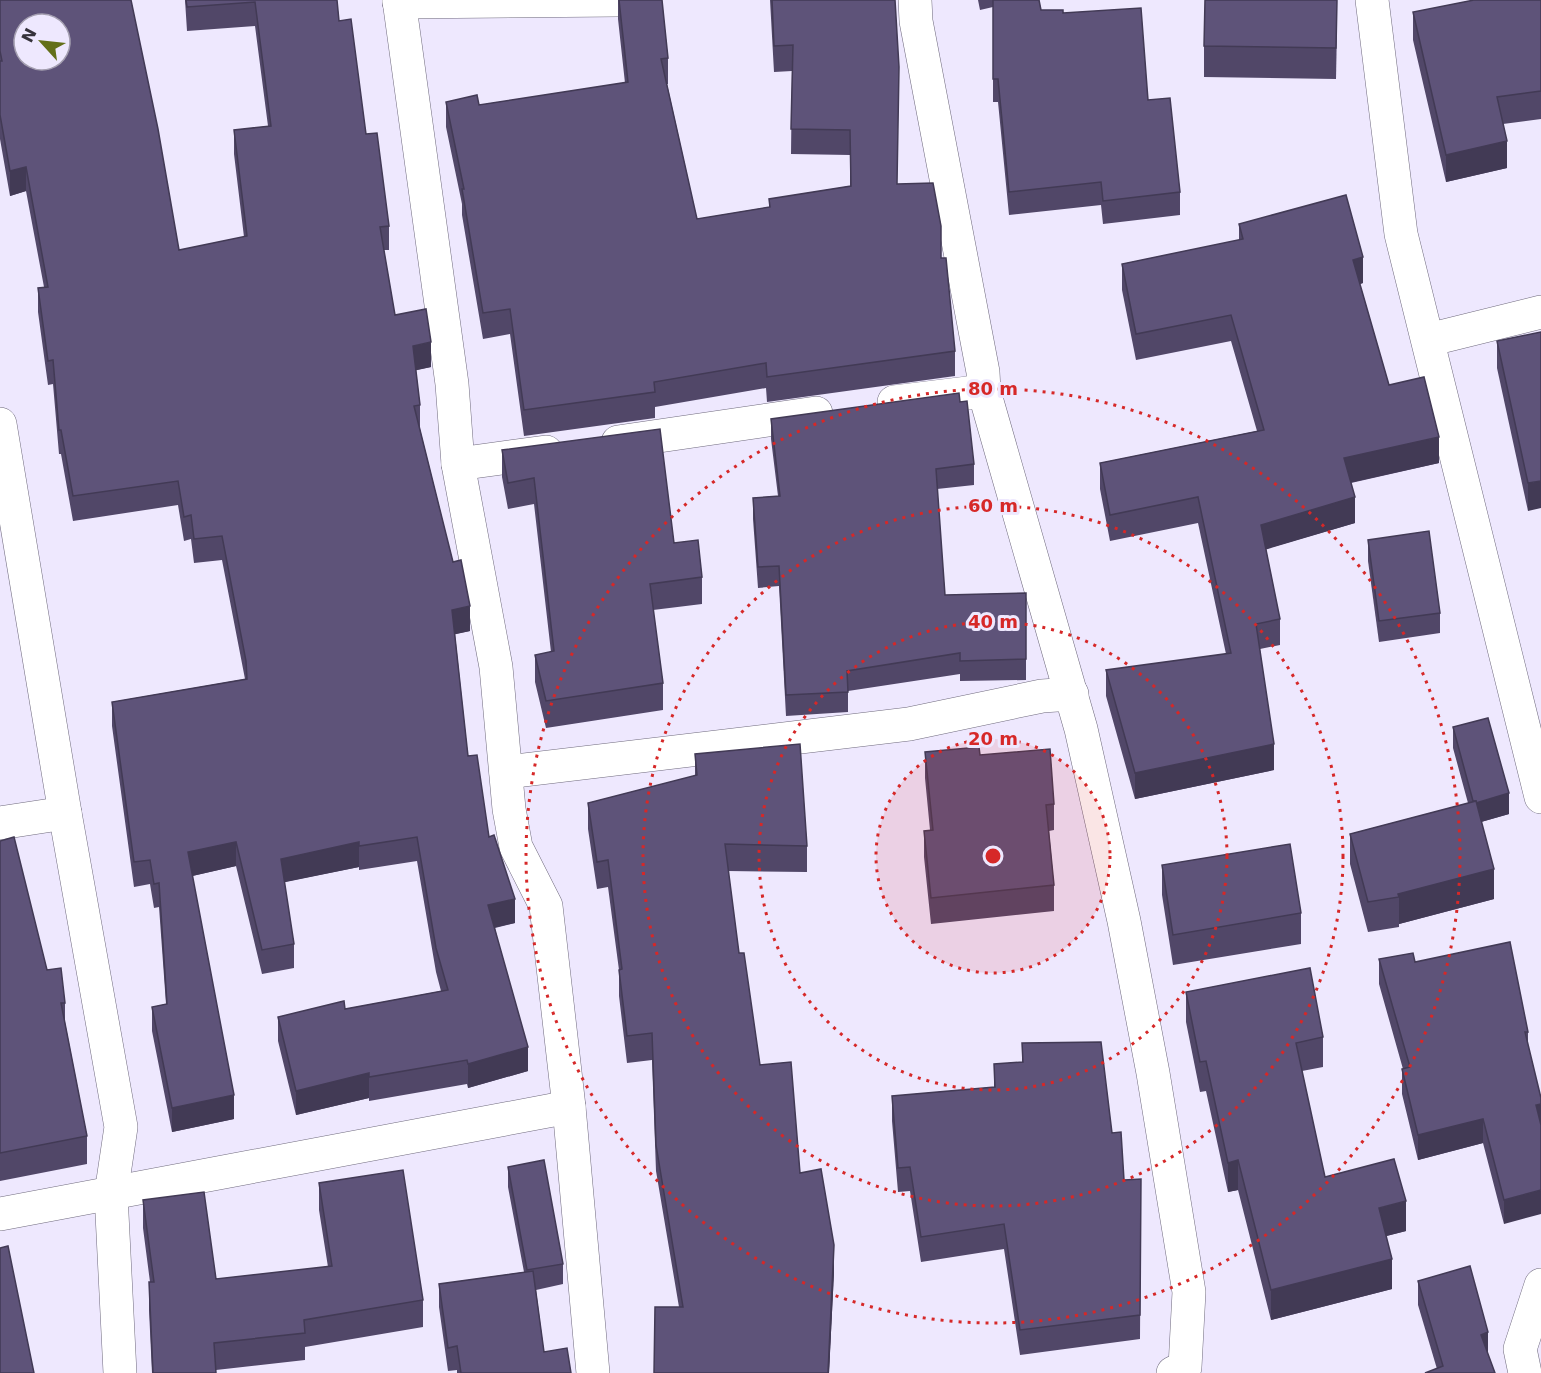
<svg xmlns="http://www.w3.org/2000/svg" width="1541" height="1373" font-family="'DejaVu Sans',sans-serif">
<rect width="100%" height="100%" fill="#eee8fe"/>
<g fill="none" stroke-linecap="round" stroke-linejoin="round">
<!-- street casing -->
<g stroke="#6f6a7d" stroke-width="34">
<g id="street">
<path d="M 399,0 L 452,384 L 458,464 L 496,667 L 509,809 L 516,847 L 546,906 L 569,1107 L 593,1373"/>
<path d="M 915,0 L 916,21 L 983,372 L 984,391 L 1081,729 L 1124,921 L 1153,1073 L 1189,1292 L 1185,1367 L 1173,1373"/>
<path d="M 1372,0 L 1401,234 L 1541,797"/>
<path d="M 399,2 L 618,0"/>
<path d="M 1428,340 L 1541,312"/>
<path d="M 894,402 L 984,391"/>
<path d="M 0,424 L 65,813 L 121,1127 L 111,1194 L 120,1373"/>
<path d="M 618,442 L 816,413"/>
<path d="M 458,464 L 546,452"/>
<path d="M 506,772 L 909,724 L 1042,696 L 1072,694"/>
<path d="M 0,823 L 65,813"/>
<path d="M 0,1214 L 569,1107"/>
<path d="M 1525,1373 L 1520,1349 L 1541,1285"/>
</g>
</g>
<!-- street -->
<use href="#street" stroke="#fff" stroke-width="33"/>
</g>
<!-- wall -->
<g fill="#514768">
<path d="M 0,0 L 179,250 L 244,237 L 234,154 L 234,130 L 268,126 L 255,26 L 187,31 L 185,0 L 337,0 L 339,21 L 366,134 L 389,226 L 389,250 L 384,250 L 395,315 L 431,367 L 416,370 L 420,405 L 420,429 L 470,631 L 455,634 L 468,756 L 489,837 L 515,923 L 495,928 L 528,1071 L 468,1088 L 467,1084 L 369,1101 L 369,1098 L 296,1115 L 278,1041 L 278,1017 L 345,1009 L 441,991 L 436,972 L 417,861 L 359,870 L 359,867 L 284,882 L 294,944 L 294,968 L 262,974 L 236,866 L 192,876 L 234,1119 L 172,1132 L 152,1031 L 152,1007 L 166,1004 L 159,907 L 154,908 L 150,884 L 134,887 L 112,726 L 112,702 L 245,679 L 222,560 L 194,563 L 191,539 L 184,541 L 178,505 L 73,521 L 61,454 L 59,454 L 53,384 L 48,385 L 38,312 L 38,288 L 44,287 L 26,191 L 10,196 L 0,139 Z"/>
<path d="M 618,0 L 662,0 L 668,58 L 668,84 L 667,84 L 697,219 L 769,207 L 769,199 L 850,186 L 850,155 L 791,154 L 792,71 L 774,72 L 770,0 L 895,0 L 897,184 L 941,258 L 955,351 L 955,376 L 767,402 L 766,388 L 655,407 L 655,418 L 524,436 L 510,334 L 483,339 L 462,215 L 462,204 L 446,127 L 446,102 L 479,105 L 625,83 L 618,19 Z"/>
<path d="M 978,0 L 1039,0 L 1041,10 L 1063,13 L 1148,100 L 1180,192 L 1180,215 L 1103,224 L 1101,205 L 1009,215 L 998,102 L 993,102 L 993,7 L 980,10 Z"/>
<path d="M 1541,0 L 1541,119 L 1503,124 L 1507,168 L 1446,182 L 1413,40 L 1413,12 Z"/>
<path d="M 1337,28 L 1336,79 L 1204,77 L 1204,46 Z"/>
<path d="M 1239,224 L 1363,283 L 1360,284 L 1389,385 L 1439,463 L 1351,483 L 1355,523 L 1266,549 L 1280,619 L 1280,645 L 1260,649 L 1274,770 L 1135,799 L 1106,696 L 1106,670 L 1226,654 L 1198,523 L 1110,541 L 1100,489 L 1100,463 L 1257,431 L 1231,341 L 1136,360 L 1122,290 L 1122,264 L 1239,240 Z"/>
<path d="M 1541,332 L 1528,511 L 1497,368 L 1497,341 Z"/>
<path d="M 960,402 L 974,464 L 974,485 L 937,489 L 945,595 L 1026,593 L 1026,680 L 960,681 L 960,674 L 848,691 L 848,712 L 786,716 L 779,586 L 758,588 L 753,519 L 753,498 L 778,496 L 771,439 L 771,419 Z"/>
<path d="M 502,450 L 674,543 L 702,577 L 702,604 L 653,610 L 663,683 L 663,710 L 546,728 L 535,682 L 535,655 L 551,652 L 534,504 L 508,509 L 502,477 Z"/>
<path d="M 1368,540 L 1440,613 L 1440,633 L 1379,642 L 1368,561 Z"/>
<path d="M 1453,727 L 1509,814 L 1481,822 L 1494,899 L 1399,924 L 1399,927 L 1368,932 L 1350,864 L 1350,834 L 1468,803 L 1453,748 Z"/>
<path d="M 925,752 L 980,755 L 1054,804 L 1054,830 L 1049,831 L 1054,885 L 1054,911 L 931,924 L 924,857 L 924,831 L 930,830 L 925,778 Z"/>
<path d="M 695,754 L 807,846 L 807,872 L 728,871 L 739,953 L 760,1065 L 800,1173 L 834,1272 L 829,1373 L 679,1307 L 656,1171 L 652,1060 L 627,1063 L 619,996 L 619,970 L 608,887 L 597,889 L 588,829 L 588,803 L 695,776 Z"/>
<path d="M 0,841 L 47,970 L 65,1003 L 65,1022 L 87,1136 L 87,1164 L 0,1181 Z"/>
<path d="M 1162,865 L 1301,913 L 1301,944 L 1173,965 L 1162,895 Z"/>
<path d="M 1379,959 L 1415,962 L 1528,1032 L 1528,1044 L 1504,1224 L 1483,1143 L 1418,1160 L 1402,1094 L 1402,1069 L 1403,1069 L 1379,984 Z"/>
<path d="M 1186,992 L 1323,1037 L 1323,1067 L 1302,1071 L 1325,1177 L 1406,1231 L 1386,1236 L 1392,1289 L 1271,1320 L 1238,1190 L 1228,1192 L 1206,1091 L 1200,1092 L 1186,1022 Z"/>
<path d="M 1022,1043 L 1112,1133 L 1124,1180 L 1141,1179 L 1140,1339 L 1020,1355 L 1004,1249 L 921,1262 L 910,1191 L 898,1192 L 892,1121 L 892,1096 L 994,1087 L 994,1064 L 1022,1062 Z"/>
<path d="M 508,1167 L 563,1264 L 563,1284 L 536,1290 L 544,1352 L 571,1373 L 457,1373 L 457,1370 L 448,1371 L 439,1307 L 439,1284 L 524,1272 L 508,1187 Z"/>
<path d="M 319,1183 L 423,1300 L 423,1327 L 305,1347 L 305,1360 L 216,1370 L 216,1373 L 152,1373 L 149,1310 L 149,1282 L 150,1282 L 143,1228 L 143,1200 L 216,1279 L 328,1267 L 319,1210 Z"/>
<path d="M 1418,1281 L 1488,1355 L 1437,1369 L 1418,1305 Z"/>
</g>
<!-- shaded-wall -->
<g fill="#423a55">
<path d="M 1507,141 L 1507,168 L 1446,182 L 1446,155 Z"/>
<path d="M 26,167 L 26,191 L 10,196 L 10,171 Z"/>
<path d="M 1363,257 L 1363,283 L 1353,286 L 1353,260 Z"/>
<path d="M 431,342 L 431,367 L 413,371 L 413,346 Z"/>
<path d="M 1439,437 L 1439,463 L 1344,484 L 1344,458 Z"/>
<path d="M 1541,481 L 1541,508 L 1528,511 L 1528,483 Z"/>
<path d="M 1355,497 L 1355,523 L 1261,551 L 1261,525 Z"/>
<path d="M 470,606 L 470,631 L 452,635 L 452,610 Z"/>
<path d="M 1274,744 L 1274,770 L 1135,799 L 1135,773 Z"/>
<path d="M 1509,793 L 1509,814 L 1474,824 L 1474,803 Z"/>
<path d="M 236,842 L 236,866 L 188,877 L 188,852 Z"/>
<path d="M 359,842 L 359,867 L 281,883 L 281,859 Z"/>
<path d="M 1494,869 L 1494,899 L 1399,924 L 1399,897 L 1398,894 Z"/>
<path d="M 515,899 L 515,923 L 488,929 L 488,905 Z"/>
<path d="M 528,1047 L 528,1071 L 468,1088 L 468,1064 Z"/>
<path d="M 369,1073 L 369,1098 L 296,1115 L 296,1091 Z"/>
<path d="M 234,1095 L 234,1119 L 172,1132 L 172,1108 Z"/>
<path d="M 1541,1104 L 1541,1128 L 1536,1105 Z"/>
<path d="M 1483,1119 L 1483,1143 L 1418,1160 L 1418,1135 Z"/>
<path d="M 1238,1160 L 1238,1190 L 1228,1192 L 1228,1163 Z"/>
<path d="M 1541,1190 L 1541,1214 L 1504,1224 L 1504,1200 Z"/>
<path d="M 1406,1201 L 1406,1231 L 1379,1238 L 1379,1208 Z"/>
<path d="M 834,1245 L 834,1272 L 829,1373 L 828,1373 Z"/>
<path d="M 1392,1259 L 1392,1289 L 1271,1320 L 1271,1290 Z"/>
<path d="M 1488,1332 L 1488,1356 L 1481,1335 Z"/>
</g>
<!-- building -->
<g fill="#5e5379" stroke="#423a55" stroke-width="1.5" fill-rule="evenodd">
<path d="M 0,0 L 131,0 L 158,129 L 179,250 L 247,236 L 234,130 L 271,126 L 255,2 L 187,7 L 186,0 L 337,0 L 339,21 L 351,19 L 366,134 L 377,133 L 389,226 L 380,227 L 395,315 L 426,309 L 431,342 L 413,346 L 420,405 L 414,406 L 453,562 L 461,560 L 470,606 L 452,610 L 468,756 L 477,755 L 489,837 L 494,835 L 515,899 L 488,905 L 528,1047 L 468,1064 L 467,1060 L 369,1077 L 369,1073 L 296,1091 L 278,1017 L 344,1001 L 345,1009 L 448,990 L 436,948 L 417,837 L 359,846 L 359,842 L 281,859 L 294,944 L 262,950 L 236,842 L 188,852 L 234,1095 L 172,1108 L 152,1007 L 167,1004 L 159,883 L 154,884 L 150,860 L 134,862 L 112,702 L 247,679 L 246,661 L 222,536 L 194,539 L 191,515 L 184,517 L 178,481 L 73,496 L 61,430 L 59,430 L 53,360 L 48,361 L 38,288 L 48,287 L 26,167 L 10,171 L 0,115 L 0,61 L 2,61 L 0,51 ZM 24,24 L 60,24 L 60,60 L 24,60 Z"/>
<path d="M 619,0 L 662,0 L 668,58 L 661,59 L 697,219 L 770,207 L 769,199 L 851,186 L 850,130 L 791,129 L 793,45 L 774,46 L 772,0 L 895,0 L 899,67 L 897,184 L 933,183 L 941,226 L 941,258 L 946,258 L 955,351 L 767,377 L 766,363 L 654,382 L 655,392 L 524,410 L 510,309 L 483,313 L 462,189 L 464,189 L 446,102 L 477,95 L 479,105 L 628,82 Z"/>
<path d="M 993,0 L 1039,0 L 1041,10 L 1063,10 L 1063,13 L 1141,8 L 1148,100 L 1170,98 L 1180,192 L 1103,201 L 1101,182 L 1009,192 L 998,79 L 993,79 Z"/>
<path d="M 1205,0 L 1337,0 L 1336,48 L 1204,46 Z"/>
<path d="M 1474,0 L 1541,0 L 1541,91 L 1497,97 L 1507,141 L 1446,155 L 1413,12 Z"/>
<path d="M 1346,195 L 1363,257 L 1353,260 L 1389,385 L 1424,377 L 1439,437 L 1344,458 L 1355,497 L 1261,525 L 1280,619 L 1256,624 L 1274,744 L 1135,773 L 1106,670 L 1231,653 L 1198,497 L 1110,515 L 1100,463 L 1264,430 L 1231,315 L 1136,334 L 1122,264 L 1243,239 L 1239,224 Z"/>
<path d="M 1541,332 L 1541,481 L 1528,483 L 1497,341 Z"/>
<path d="M 959,393 L 960,402 L 967,401 L 974,464 L 936,469 L 945,595 L 1026,593 L 1026,659 L 960,661 L 960,653 L 847,671 L 848,692 L 786,695 L 779,566 L 758,567 L 753,498 L 780,496 L 771,419 Z"/>
<path d="M 660,429 L 674,543 L 698,540 L 702,577 L 650,584 L 663,683 L 546,701 L 535,655 L 554,651 L 534,478 L 508,483 L 502,450 Z"/>
<path d="M 1429,531 L 1440,613 L 1379,621 L 1368,540 Z"/>
<path d="M 1488,718 L 1509,793 L 1476,803 L 1476,801 L 1473,801 L 1453,727 Z"/>
<path d="M 800,744 L 807,846 L 725,844 L 739,953 L 744,953 L 760,1065 L 791,1062 L 800,1173 L 821,1169 L 834,1245 L 828,1373 L 654,1373 L 655,1307 L 683,1307 L 656,1145 L 652,1033 L 627,1036 L 619,970 L 622,969 L 608,860 L 597,862 L 588,803 L 697,775 L 695,754 Z"/>
<path d="M 979,747 L 980,755 L 1050,749 L 1054,804 L 1046,805 L 1054,885 L 931,898 L 924,831 L 933,830 L 925,752 Z"/>
<path d="M 1476,801 L 1494,869 L 1398,894 L 1399,897 L 1368,902 L 1350,834 Z"/>
<path d="M 14,837 L 47,970 L 61,968 L 65,1003 L 61,1003 L 87,1136 L 0,1153 L 0,841 Z"/>
<path d="M 1290,844 L 1301,913 L 1173,935 L 1162,865 Z"/>
<path d="M 1510,942 L 1528,1032 L 1525,1032 L 1541,1098 L 1541,1104 L 1536,1105 L 1541,1125 L 1541,1190 L 1504,1200 L 1483,1119 L 1418,1135 L 1402,1069 L 1410,1067 L 1379,959 L 1413,953 L 1415,962 Z"/>
<path d="M 1310,968 L 1323,1037 L 1296,1043 L 1325,1177 L 1394,1159 L 1406,1201 L 1379,1208 L 1392,1259 L 1271,1290 L 1238,1160 L 1228,1163 L 1206,1061 L 1200,1062 L 1186,992 Z"/>
<path d="M 1101,1042 L 1112,1133 L 1121,1132 L 1124,1180 L 1141,1179 L 1140,1315 L 1020,1330 L 1004,1224 L 921,1237 L 910,1167 L 898,1168 L 892,1096 L 995,1087 L 994,1064 L 1023,1062 L 1022,1043 Z"/>
<path d="M 544,1160 L 563,1264 L 527,1270 L 508,1167 Z"/>
<path d="M 403,1170 L 423,1300 L 304,1320 L 305,1333 L 214,1343 L 216,1373 L 153,1373 L 149,1282 L 154,1282 L 143,1200 L 204,1192 L 216,1279 L 332,1266 L 319,1183 Z"/>
<path d="M 8,1246 L 34,1373 L 0,1373 L 0,1248 Z"/>
<path d="M 1470,1266 L 1488,1332 L 1481,1335 L 1495,1373 L 1425,1373 L 1443,1366 L 1418,1281 Z"/>
<path d="M 533,1271 L 544,1352 L 567,1348 L 571,1373 L 461,1373 L 457,1346 L 448,1348 L 439,1284 Z"/>
</g>
<!-- distance rings -->
<circle cx="993" cy="856" r="117" fill="#d62828" fill-opacity=".12"/>
<g fill="none" stroke="#d62828" stroke-width="3" stroke-dasharray="3 6">
<circle cx="993" cy="856" r="117"/>
<circle cx="993" cy="856" r="234"/>
<circle cx="993" cy="856" r="350"/>
<circle cx="993" cy="856" r="467"/>
</g>
<circle cx="993" cy="856" r="9" fill="#d62828" stroke="#eee8fe" stroke-width="3"/>
<g font-size="18" text-anchor="middle" font-weight="bold" fill="#d62828" stroke="#eee8fe" stroke-width="6" stroke-linejoin="round" paint-order="stroke">
<text x="993" y="395">80 m</text>
<text x="993" y="512">60 m</text>
<text x="993" y="628">40 m</text>
<text x="993" y="745">20 m</text>
</g>
<!-- north arrow -->
<g transform="translate(42 42) rotate(297)"><circle r="28" fill="#eee8fe" stroke="#a49fb0" stroke-width="1.5"/>
<path d="M0-4.5L10 22L0 15L-10 22Z" fill="#636f19"/>
<text y="-9" font-size="16" font-weight="bold" text-anchor="middle" fill="#35323b">N</text>
</g>
</svg>
